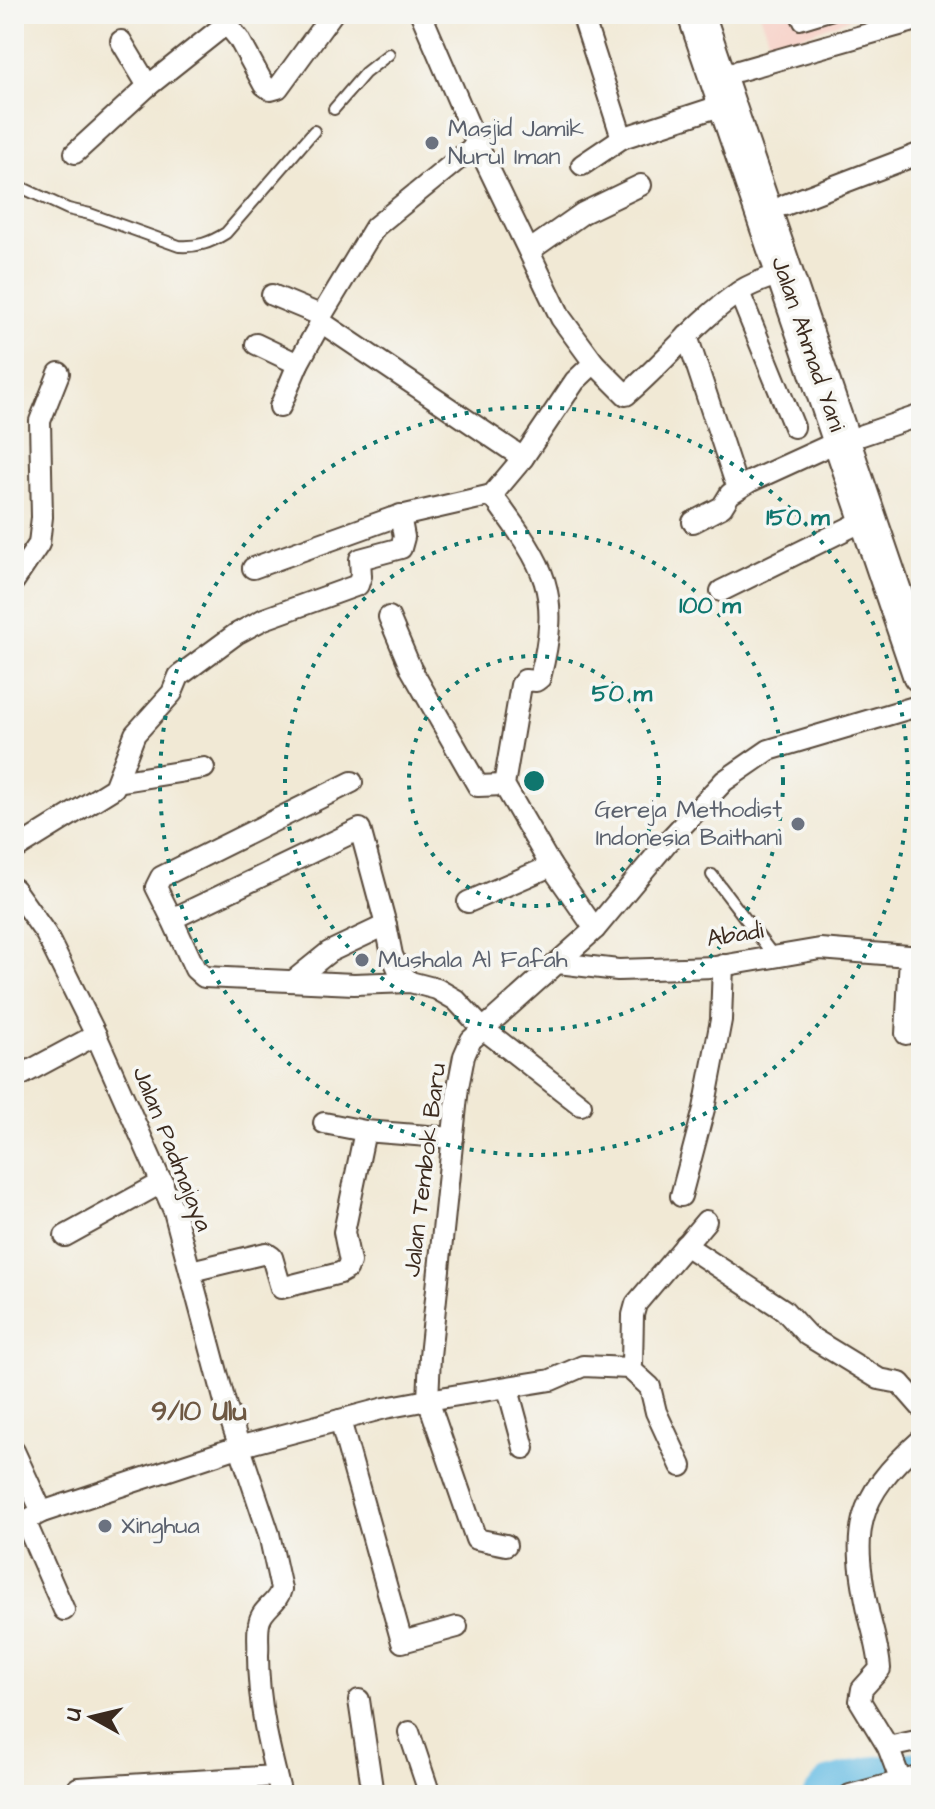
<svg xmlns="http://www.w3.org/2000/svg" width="935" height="1809" font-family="'Architects Daughter',sans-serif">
<rect width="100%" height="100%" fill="#f6f6f2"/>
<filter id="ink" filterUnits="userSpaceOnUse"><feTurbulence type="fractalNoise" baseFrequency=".0125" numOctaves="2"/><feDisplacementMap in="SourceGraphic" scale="16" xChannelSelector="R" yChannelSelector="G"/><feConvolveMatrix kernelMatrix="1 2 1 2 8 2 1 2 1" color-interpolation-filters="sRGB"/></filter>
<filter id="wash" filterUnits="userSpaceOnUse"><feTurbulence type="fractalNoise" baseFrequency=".006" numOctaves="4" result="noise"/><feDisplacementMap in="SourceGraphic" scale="32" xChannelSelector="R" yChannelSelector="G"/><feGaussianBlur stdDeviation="1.8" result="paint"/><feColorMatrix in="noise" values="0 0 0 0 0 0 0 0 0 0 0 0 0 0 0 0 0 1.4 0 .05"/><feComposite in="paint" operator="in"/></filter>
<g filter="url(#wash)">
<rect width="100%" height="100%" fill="#f1e9d5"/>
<!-- built -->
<path fill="#f7d1c8" d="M 760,14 L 862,14 L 771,47 Z"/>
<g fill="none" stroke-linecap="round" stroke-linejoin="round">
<!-- river -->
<path stroke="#67bde4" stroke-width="30" d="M 818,1795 L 828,1783 L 869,1772 L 921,1766"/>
</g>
</g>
<g filter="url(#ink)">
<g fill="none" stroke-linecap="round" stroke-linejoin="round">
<!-- lane casing -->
<g stroke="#564739" stroke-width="14">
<g id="lane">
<path d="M 643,14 L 657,14"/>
<path d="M 795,14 L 800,24 L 833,14"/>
<path d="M 334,109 L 365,73 L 389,54"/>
<path d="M 14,184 L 68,209 L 90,214 L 179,246 C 198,247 210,243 226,233 L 314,131"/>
<path d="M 712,875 L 773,955"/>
</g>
</g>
<!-- street casing -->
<g stroke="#564739" stroke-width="24">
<g id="street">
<path d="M 421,14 L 477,144 L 561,318 L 594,363 L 626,395 C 665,362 699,318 742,290 C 754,282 770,278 783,273"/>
<path d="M 582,14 L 622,138 L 726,104"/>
<path d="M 121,41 L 148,86"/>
<path d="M 738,71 L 921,19"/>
<path d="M 477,144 L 375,227 L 320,318 L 321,322 L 523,458"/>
<path d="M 75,153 L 148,86 L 221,28 L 230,28 L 239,39 L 264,85 L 271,90 L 278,88 L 332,14"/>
<path d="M 582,165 L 622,138"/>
<path d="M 785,205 L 921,153"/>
<path d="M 529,251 L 583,213 L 641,185"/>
<path d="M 739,292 L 794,427"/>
<path d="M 272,295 L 320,315"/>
<path d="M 687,336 L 734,478"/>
<path d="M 256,344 L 298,364"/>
<path d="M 280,407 L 298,364 L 321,322"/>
<path d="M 862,435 L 921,415"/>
<path d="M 492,495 C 543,565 563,588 540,678 L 536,681 L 525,680 L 521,685 L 504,785 L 551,866 L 595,929"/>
<path d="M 693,522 L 722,507 L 730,494 L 749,482 L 841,440"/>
<path d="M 253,568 L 392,518 L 492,495 L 523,458 L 575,381 L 594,363"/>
<path d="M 14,581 L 39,544 L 42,517 L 40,421 L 59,373"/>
<path d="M 721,591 L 867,519"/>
<path d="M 389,617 L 411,669 L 478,786 L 504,785"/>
<path d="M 117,782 L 204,768"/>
<path d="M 14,850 L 114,788 L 135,734 L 172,693 L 179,676 L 236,634 L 264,619 L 358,585 L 361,576 L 360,559 L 401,548 L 404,537 L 400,515"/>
<path d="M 14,889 L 46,934 L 96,1035 L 174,1211 L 226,1406 L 269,1534 L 281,1589 C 278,1604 261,1608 259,1624 C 257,1634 259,1645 258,1655 C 258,1704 269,1748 281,1795"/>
<path d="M 468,902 L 551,866"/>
<path d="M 172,919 L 156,887 L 161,877 L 352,782"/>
<path d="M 558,963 L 618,970 L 715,967 L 820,949 L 921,957"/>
<path d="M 293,981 L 329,952 L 386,925"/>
<path d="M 410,982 L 354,984 L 204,977 L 195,969 L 172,919 L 360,829 L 386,925 L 392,955 L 399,971 L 410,982 L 437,989 L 456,1000 L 482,1028 L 581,1105"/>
<path d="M 906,1034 L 910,956"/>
<path d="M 14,1079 L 96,1035"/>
<path d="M 324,1123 L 365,1131"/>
<path d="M 681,1196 L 704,1109 L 721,1020 L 723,965"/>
<path d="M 65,1236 L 163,1182"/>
<path d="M 685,1245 L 784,1310 L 807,1335 L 879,1379 L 900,1383 L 921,1407"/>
<path d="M 191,1271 L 266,1253 L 272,1257 L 281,1288 L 340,1273 L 347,1269 L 350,1262 L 344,1232 L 365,1131 L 453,1138"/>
<path d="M 629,1368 L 650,1387 L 656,1412 L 681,1466"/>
<path d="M 508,1389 L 524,1448"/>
<path d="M 340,1420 L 402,1642 L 457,1627"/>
<path d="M 14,1451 L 42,1512"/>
<path d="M 25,1521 L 64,1610"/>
<path d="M 14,1527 L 42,1512 L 238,1447 L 385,1408 L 428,1400 L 430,1356 L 458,1087 L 464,1056 L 471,1040 L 595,929 L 669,840 L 724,781 L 769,750 L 921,705"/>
<path d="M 506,1545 L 476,1539 L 428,1400 L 551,1380 L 583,1366 L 629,1368 L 632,1364 L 633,1315 L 636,1304 L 706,1221"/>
<path d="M 359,1700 L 373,1795"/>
<path d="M 409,1732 L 430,1795"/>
<path d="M 888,1747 L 921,1740"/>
<path d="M 78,1788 L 276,1776"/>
<path d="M 850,1795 L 921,1776"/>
<path d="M 906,1795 L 888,1747 L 860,1701 L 862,1689 L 880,1669 C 879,1651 873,1632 869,1615 C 851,1531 854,1499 921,1440"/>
</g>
</g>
<!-- highway casing -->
<g stroke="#564739" stroke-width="40">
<path id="highway" d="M 696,14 L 921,674"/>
</g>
<!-- lane -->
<use href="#lane" stroke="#fff" stroke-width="10"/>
<!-- street -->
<use href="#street" stroke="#fff" stroke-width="20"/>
<!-- highway -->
<use href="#highway" stroke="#fff" stroke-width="36"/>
</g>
</g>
<!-- distance rings -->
<g fill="none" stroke="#0f766e" stroke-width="4" stroke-dasharray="4 8">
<circle cx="534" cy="781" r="125"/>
<circle cx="534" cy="781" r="249"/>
<circle cx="534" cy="781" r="374"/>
</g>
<!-- markers -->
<g fill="#6b7280" stroke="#f6f6f2" stroke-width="3">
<circle cx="432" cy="143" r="8"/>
<circle cx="798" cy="824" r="8"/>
<circle cx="362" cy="960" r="8"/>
<circle cx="105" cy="1526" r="8"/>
</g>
<g text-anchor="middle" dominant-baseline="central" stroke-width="7" stroke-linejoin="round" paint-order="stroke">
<!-- worship labels -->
<g font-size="24" fill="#5b616d" stroke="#f6f6f2" text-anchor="start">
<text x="448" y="129">Masjid Jamik<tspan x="448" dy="28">Nurul Iman</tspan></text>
<text x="782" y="810" text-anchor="end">Gereja Methodist<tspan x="782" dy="28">Indonesia Baithani</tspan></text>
<text x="378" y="960">Mushala Al Fafah</text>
<text x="121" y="1526">Xinghua</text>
</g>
<!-- street labels -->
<g font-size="24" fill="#3b2a1e" stroke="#f6f6f2">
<text transform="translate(808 344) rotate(71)">Jalan Ahmad Yani</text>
<text transform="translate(735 935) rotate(-9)">Abadi</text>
<text transform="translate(172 1149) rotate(68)">Jalan Padmajaya</text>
<text transform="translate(425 1170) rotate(-83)">Jalan Tembok Baru</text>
</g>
<!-- quarter labels -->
<g font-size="28" font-weight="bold" fill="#6e5843" stroke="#f6f6f2">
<text x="199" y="1411">9/10 Ulu</text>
</g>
</g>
<circle cx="534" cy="781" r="12" fill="#0f766e" stroke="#f6f6f2" stroke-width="4"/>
<g font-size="24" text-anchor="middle" font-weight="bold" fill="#0f766e" stroke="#f6f6f2" stroke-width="7" stroke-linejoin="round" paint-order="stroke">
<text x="798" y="525">150 m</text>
<text x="710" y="613">100 m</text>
<text x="622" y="701">50 m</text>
</g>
<!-- margin -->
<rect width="935" height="1809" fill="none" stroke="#f6f6f2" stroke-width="48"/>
<!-- north arrow -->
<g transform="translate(92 1717) rotate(278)" stroke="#f6f6f2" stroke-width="6" paint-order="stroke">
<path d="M0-6L14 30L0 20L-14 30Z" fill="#3b2a1e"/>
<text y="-12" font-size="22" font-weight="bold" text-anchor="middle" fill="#3b2a1e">U</text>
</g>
</svg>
